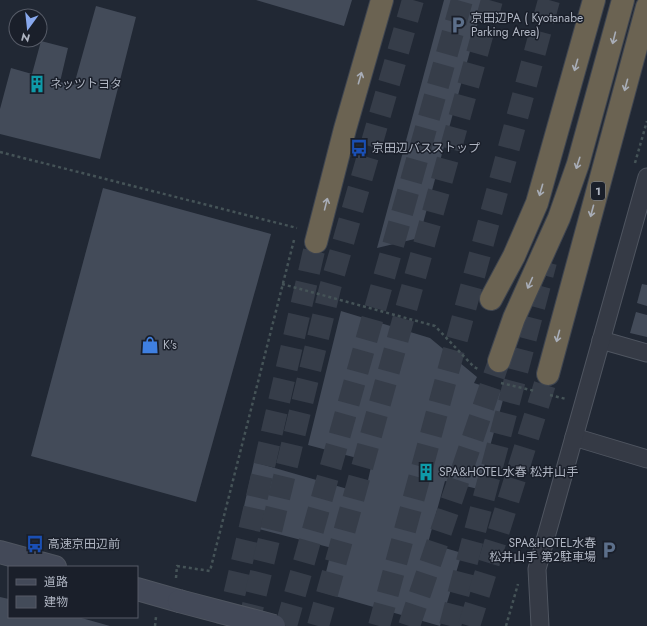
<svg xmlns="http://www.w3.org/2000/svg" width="647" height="626" font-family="Jost,'Noto Sans JP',sans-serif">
<rect width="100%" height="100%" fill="#212834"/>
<!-- building -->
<g fill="#434b59">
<path d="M 256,0 L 352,0 L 344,26 Z"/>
<path d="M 444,0 L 484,0 L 419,238 L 377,248 Z"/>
<path d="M 96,6 L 136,17 L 100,159 L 0,134 L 0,109 L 11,68 L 32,74 L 41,41 L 68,48 L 60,82 L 74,85 Z"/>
<path d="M 103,188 L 271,234 L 196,502 L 31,456 Z"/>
<path d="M 642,284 L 647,285 L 647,306 L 637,303 Z"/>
<path d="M 341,311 L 430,338 L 477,377 L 474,383 L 505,393 L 478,489 L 445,481 L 428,543 L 462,553 L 440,626 L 321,592 L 332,548 L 240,524 L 254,462 L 365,494 L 372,462 L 308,445 Z"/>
<path d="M 636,312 L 647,315 L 647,337 L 630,333 Z"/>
<path d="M 0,597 L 9,599 L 9,617 L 78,617 L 110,626 L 0,626 Z"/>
</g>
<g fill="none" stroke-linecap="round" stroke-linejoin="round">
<!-- highway-tunnel -->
<g stroke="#363d49" stroke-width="22" stroke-dasharray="22 11" stroke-linecap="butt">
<path d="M 227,626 L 316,242"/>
<path d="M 248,626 L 330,288 L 413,0"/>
<path d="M 286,626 L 462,0"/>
<path d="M 318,626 L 492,0"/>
<path d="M 379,626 L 549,0"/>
<path d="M 409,626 L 499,361"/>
<path d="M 450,626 L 546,262"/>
<path d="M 469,626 L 548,374"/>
</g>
<!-- street casing -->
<g stroke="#4f5560" stroke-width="19">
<g id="street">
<path d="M 601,340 L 647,353"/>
<path d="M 574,437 L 647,459"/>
<path d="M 540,626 L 537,569 L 647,177"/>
</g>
</g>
<!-- secondary casing -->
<g stroke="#4f5560" stroke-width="24">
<g id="secondary">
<path d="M 0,552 L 55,567"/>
<path d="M 137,589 L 179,601"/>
</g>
</g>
<!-- highway casing -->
<g stroke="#3f4550" stroke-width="24">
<g id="highway">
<path d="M 316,242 L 345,129 L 382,0"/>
<path d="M 491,299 L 514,256 L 537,203 L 594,0"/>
<path d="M 499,361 L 514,318 L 559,218 L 578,164 L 623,0"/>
<path d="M 548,374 L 647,7"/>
</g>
</g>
<!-- path -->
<g stroke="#455357" stroke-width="2.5" stroke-dasharray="3 3" stroke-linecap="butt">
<path d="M 0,152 L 297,228"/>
<path d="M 635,163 L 647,121"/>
<path d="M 282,284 L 435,326 L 474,367 L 480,370"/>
<path d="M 501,383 L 535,391"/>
<path d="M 550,395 L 566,399"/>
<path d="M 176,578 L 177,566 L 210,571 L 294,240"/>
<path d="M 155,626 L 156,617"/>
<path d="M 506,626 L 518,584"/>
</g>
<!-- street -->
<use href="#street" stroke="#353a45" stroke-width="17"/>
<!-- secondary -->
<use href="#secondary" stroke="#434958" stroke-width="22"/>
<!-- highway -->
<use href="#highway" stroke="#6b6352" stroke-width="22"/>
<!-- secondary-bridge casing -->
<g stroke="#4f5560" stroke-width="24" stroke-linecap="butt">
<path id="secondary-bridge" d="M 179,601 L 274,626"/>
</g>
<!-- secondary-bridge -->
<use href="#secondary-bridge" stroke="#434958" stroke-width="22"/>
</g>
<!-- one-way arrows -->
<defs><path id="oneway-shaft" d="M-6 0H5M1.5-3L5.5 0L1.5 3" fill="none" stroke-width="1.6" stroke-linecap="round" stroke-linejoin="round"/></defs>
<g stroke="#a8adb7">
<use href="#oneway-shaft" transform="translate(614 38) rotate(104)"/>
<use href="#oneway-shaft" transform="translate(576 65) rotate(106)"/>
<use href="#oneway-shaft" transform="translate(360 78) rotate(-74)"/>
<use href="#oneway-shaft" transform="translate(626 85) rotate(105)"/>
<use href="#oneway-shaft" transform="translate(578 163) rotate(108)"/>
<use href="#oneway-shaft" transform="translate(541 190) rotate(106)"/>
<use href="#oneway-shaft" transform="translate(326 204) rotate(-76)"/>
<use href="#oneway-shaft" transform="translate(592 211) rotate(105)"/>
<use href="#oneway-shaft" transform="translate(530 283) rotate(114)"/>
<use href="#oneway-shaft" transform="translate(558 336) rotate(105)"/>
</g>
<!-- icons -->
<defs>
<g id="parking-bare" transform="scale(1.38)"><path d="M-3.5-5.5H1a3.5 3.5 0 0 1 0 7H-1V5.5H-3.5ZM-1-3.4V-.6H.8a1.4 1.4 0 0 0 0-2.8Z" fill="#5c6f8a" stroke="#1a1f2a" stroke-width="2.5" paint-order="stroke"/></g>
<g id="building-bare" transform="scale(1.38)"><path d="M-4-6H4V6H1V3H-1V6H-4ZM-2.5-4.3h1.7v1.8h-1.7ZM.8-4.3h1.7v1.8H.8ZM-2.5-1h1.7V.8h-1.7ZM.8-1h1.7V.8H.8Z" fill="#0f9aa8" stroke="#1a1f2a" stroke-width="2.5" paint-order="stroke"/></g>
<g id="bus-bare" transform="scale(1.38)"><path d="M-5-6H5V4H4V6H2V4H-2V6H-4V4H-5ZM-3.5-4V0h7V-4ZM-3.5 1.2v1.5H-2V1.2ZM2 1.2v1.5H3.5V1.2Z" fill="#1a4fb4" stroke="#1a1f2a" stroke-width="2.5" paint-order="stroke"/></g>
<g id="shop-bare" transform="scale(1.38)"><path d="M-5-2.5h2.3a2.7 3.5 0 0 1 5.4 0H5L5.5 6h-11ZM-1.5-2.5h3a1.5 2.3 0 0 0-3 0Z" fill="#3f7fe0" stroke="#1a1f2a" stroke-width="2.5" paint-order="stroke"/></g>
</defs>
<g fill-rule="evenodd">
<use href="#parking-bare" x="458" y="25"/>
<use href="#building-bare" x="37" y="84"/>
<use href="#bus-bare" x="359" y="148"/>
<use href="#shop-bare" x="150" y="345"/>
<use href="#building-bare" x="426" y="472"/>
<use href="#bus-bare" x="35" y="544"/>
<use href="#parking-bare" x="609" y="550"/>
</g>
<g text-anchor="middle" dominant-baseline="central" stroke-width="3" stroke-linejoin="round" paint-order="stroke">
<!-- shield labels -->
<rect fill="#1a1f2a" stroke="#828894" stroke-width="1" x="591" y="182" width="14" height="18" rx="3"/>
<g font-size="11" font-weight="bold" fill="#afb5c2">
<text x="598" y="191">1</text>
</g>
<!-- poi labels -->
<g font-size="12" fill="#afb5c2" stroke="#1a1f2a" text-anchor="start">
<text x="471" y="18">京田辺PA ( Kyotanabe<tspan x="471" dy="14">Parking Area)</tspan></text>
<text x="50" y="84">ネッツトヨタ</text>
<text x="372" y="148">京田辺バスストップ</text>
<text x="163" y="345">K's</text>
<text x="439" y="472">SPA&amp;HOTEL水春 松井山手</text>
<text x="596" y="543" text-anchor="end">SPA&amp;HOTEL水春<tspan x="596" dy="14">松井山手 第２駐車場</tspan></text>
<text x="48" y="544">高速京田辺前</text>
</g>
</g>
<!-- legend -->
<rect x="8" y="566" width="130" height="52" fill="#1a1f2a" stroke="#565b67"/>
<rect x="16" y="579" width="20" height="6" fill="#434958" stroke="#565b67"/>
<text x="44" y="586" font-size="12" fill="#afb5c2">道路</text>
<rect x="16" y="596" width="20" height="12" fill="#434b59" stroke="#565b67"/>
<text x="44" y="606" font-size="12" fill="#afb5c2">建物</text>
<!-- north arrow -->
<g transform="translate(28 28) rotate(195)"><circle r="19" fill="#1a1f2a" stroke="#565b67"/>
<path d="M0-3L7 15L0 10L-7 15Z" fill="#88a8ed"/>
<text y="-6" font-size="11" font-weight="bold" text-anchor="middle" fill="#afb5c2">N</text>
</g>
</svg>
